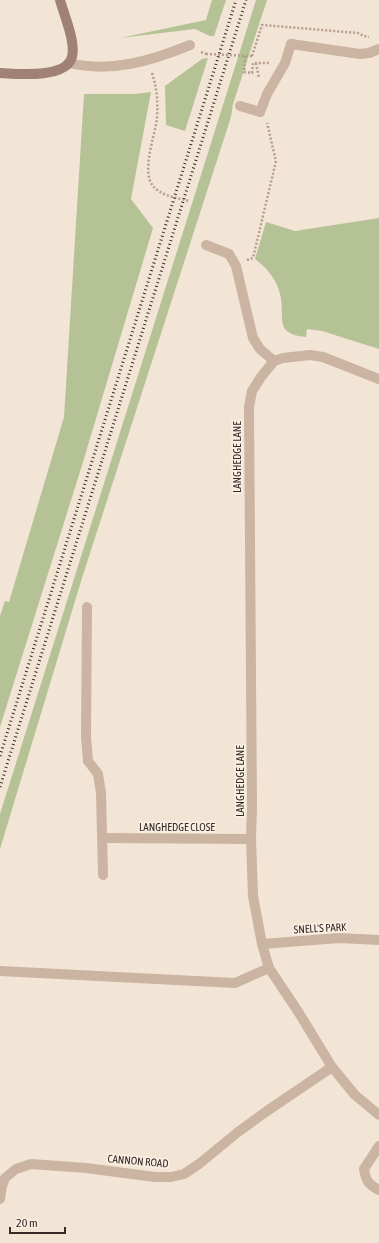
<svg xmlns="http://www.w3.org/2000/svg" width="379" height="1243" font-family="'Asap Condensed',sans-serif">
<rect width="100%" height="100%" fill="#f3e5d6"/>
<!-- green -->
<g fill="#b5c296">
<path d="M 212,0 L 226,0 L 214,36 L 210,36 L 195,29 L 120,38 L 206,20 Z"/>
<path d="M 256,0 L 267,0 L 233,104 L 231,117 L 82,578 L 0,849 L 0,814 Z"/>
<path d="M 208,58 L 185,131 L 166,125 L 165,86 L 202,59 Z"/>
<path d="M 151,92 L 131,199 L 153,228 L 83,462 L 0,727 L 0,616 L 5,601 L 9,602 L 64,417 L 84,94 L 135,94 Z"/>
<path d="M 379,218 L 379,349 L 322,331 L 307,329 L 306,337 C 272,334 286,316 280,294 C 276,279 268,269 255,259 L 266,222 L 295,231 Z"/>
</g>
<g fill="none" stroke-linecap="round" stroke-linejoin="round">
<!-- path -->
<g stroke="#b79d8c" stroke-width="2.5" stroke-dasharray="2 2" stroke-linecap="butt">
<path d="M 201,52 L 206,54"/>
<path d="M 245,56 L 244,72 L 252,73 L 253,63 L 269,63"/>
<path d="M 252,56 L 262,25 L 358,33 L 364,36 L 369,37"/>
<path d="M 256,63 L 259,78"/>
<path d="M 152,73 C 157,89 158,101 157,118 C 155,136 141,171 153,186 C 161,196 178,198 189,201"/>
<path d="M 247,260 L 253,258 L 276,161 L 267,123"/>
</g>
<!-- lane -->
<g stroke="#cbb4a2" stroke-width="10">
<path d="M 240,106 L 260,112 L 267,94 L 285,63 L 291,44"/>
<path d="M 87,607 L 86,737 L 88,761"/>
<path d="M 0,971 L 235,983 L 269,968"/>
<path d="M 379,1146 L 364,1169 C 366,1181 368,1184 379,1190"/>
<path d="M 0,1199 L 2,1186 L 5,1178 L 16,1169 L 31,1164 L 86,1168 L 155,1177 L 171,1177 L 184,1174 L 199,1164 L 238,1132 L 267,1111 L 332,1067"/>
</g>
<!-- street -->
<g stroke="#cbb4a2" stroke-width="10">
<path d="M 291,44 L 360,54 L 369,53 L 379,49"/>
<path d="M 69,63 C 111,73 151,61 190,45"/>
<path d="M 206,245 L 229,254 L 236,266 L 253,338 L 260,349 L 274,361"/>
<path d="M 379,379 L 323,357 L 310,355 L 283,358 L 274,361 L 261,377 L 252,391 L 249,407 L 252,808 L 251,839 L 253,896 L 262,944 L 269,968 L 299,1013 L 332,1067 L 355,1095 L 379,1115"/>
<path d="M 88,761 L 98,774 L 101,793 L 103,875"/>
<path d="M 103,838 L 251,839"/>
<path d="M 262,944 L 339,938 L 379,940"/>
</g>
<!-- secondary -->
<path stroke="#9f8273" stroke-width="10" d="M 0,73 C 17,74 66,79 72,57 C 76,42 64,15 60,0"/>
<!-- rail -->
<g stroke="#352a25" stroke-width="3" stroke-dasharray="1 3" stroke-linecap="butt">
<path d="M 0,756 L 236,0"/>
<path d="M 0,787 L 246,0"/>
</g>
<!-- path-bridge -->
<path stroke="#b79d8c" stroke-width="2.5" stroke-dasharray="2 2" stroke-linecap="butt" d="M 206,54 L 252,56"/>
</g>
<g text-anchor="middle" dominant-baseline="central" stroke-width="3.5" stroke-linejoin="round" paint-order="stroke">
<!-- street labels -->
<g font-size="11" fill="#352a25" stroke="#faefe3">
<text transform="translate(237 457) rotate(-90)">LANGHEDGE LANE</text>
<text transform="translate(240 781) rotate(-90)">LANGHEDGE LANE</text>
<text x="177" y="827">LANGHEDGE CLOSE</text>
<text transform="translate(320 928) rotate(-3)">SNELL'S PARK</text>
<text transform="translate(138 1161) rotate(5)">CANNON ROAD</text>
</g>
</g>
<!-- scale -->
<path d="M10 1227v6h55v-6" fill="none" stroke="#352a25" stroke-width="2"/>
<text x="16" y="1227" font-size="12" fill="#352a25" stroke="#faefe3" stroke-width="3" paint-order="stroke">20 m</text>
</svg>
